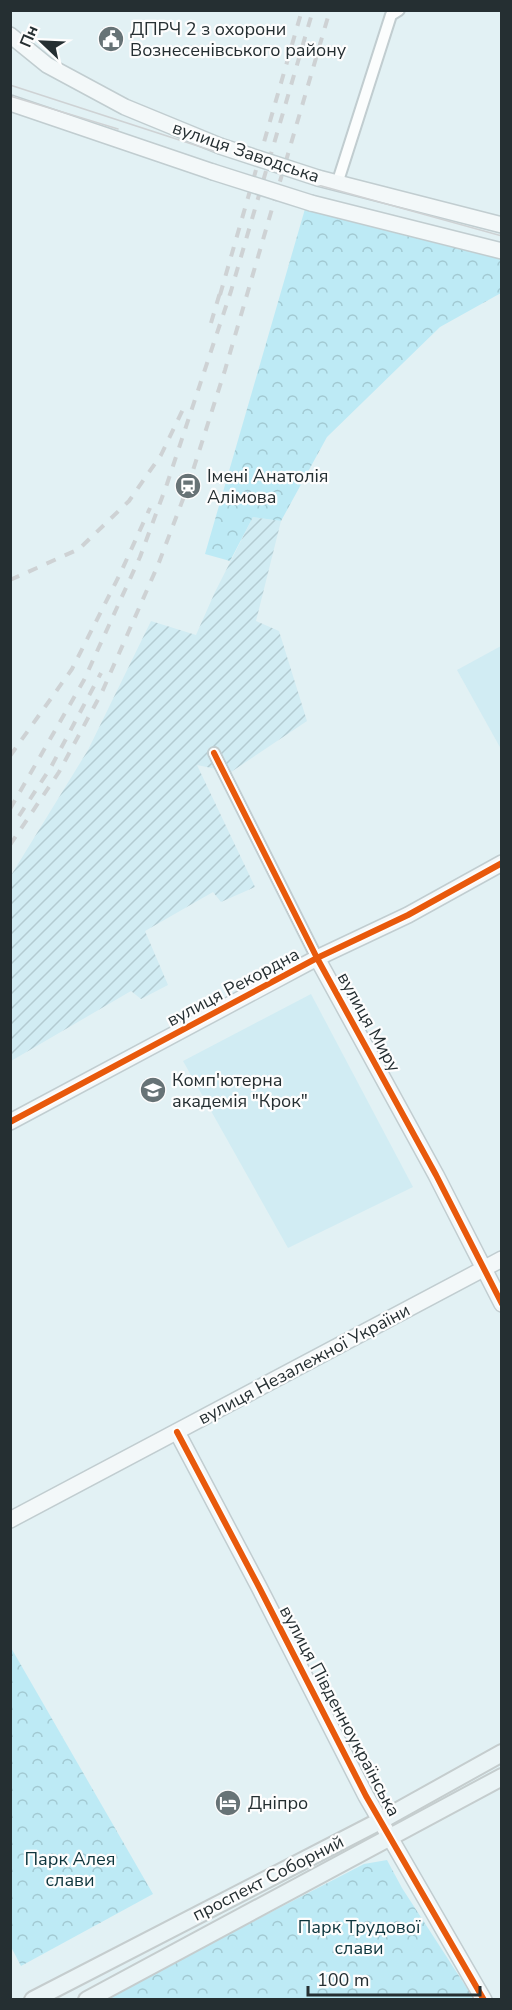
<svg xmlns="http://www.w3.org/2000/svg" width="512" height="2010" font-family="'Nunito Sans',sans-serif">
<defs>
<pattern id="industrial-furrows" width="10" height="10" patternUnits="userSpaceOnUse" patternTransform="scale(1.5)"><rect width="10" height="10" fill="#d1ecf3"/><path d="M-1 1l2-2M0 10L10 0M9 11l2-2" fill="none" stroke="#b3cbd1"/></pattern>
<pattern id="forest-crowns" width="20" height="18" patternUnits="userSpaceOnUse" patternTransform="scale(1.5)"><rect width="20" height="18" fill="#bdeaf5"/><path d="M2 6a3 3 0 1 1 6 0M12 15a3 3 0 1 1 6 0" fill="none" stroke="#a2c9d2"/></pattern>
</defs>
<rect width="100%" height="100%" fill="#e2f1f4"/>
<!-- built -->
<g fill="#d1ecf3">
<path d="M 501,646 L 501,749 L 457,670 Z"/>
<path d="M 311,994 L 413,1187 L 288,1248 L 183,1061 Z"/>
</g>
<!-- industrial -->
<path fill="url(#industrial-furrows)" d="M 253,517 L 281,521 L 256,621 L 279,631 L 307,721 L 231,772 L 197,765 L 255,887 L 221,902 L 213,892 L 145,931 L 168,985 L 141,999 L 131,991 L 11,1061 L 10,877 L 88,750 L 151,621 L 196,635 L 215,592 Z"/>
<!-- forest -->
<g fill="url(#forest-crowns)">
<path d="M 307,202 L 501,251 L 501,293 L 440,327 L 327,437 L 281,521 L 253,517 L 230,561 L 205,554 Z"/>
<path d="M 10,1646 L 153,1894 L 21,1966 L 10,1945 Z"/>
<path d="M 387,1860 L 402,1888 L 474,1999 L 102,2000 L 364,1864 Z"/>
</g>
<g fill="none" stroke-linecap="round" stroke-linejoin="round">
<!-- street casing -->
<g stroke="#c1cdd0" stroke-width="14">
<g id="street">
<path d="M 337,184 L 391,15 L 399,10"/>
<path d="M 214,753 L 317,958"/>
</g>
</g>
<!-- secondary casing -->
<g stroke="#c1cdd0" stroke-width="18">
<g id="secondary">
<path d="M 10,35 L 47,65 L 125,107 L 220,146"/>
<path d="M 10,103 L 213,172"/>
<path d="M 318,178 L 502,225"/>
<path d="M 311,203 L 502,251"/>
<path d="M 317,958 L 436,1175 L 502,1304"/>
<path d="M 10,1122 L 317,958 L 408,915 L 502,863"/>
<path d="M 177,1432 L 259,1587 L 366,1796 L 484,2000"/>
<path d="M 10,1520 L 502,1259"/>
</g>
</g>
<!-- primary casing -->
<g stroke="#c5cdce" stroke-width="20">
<g id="primary">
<path d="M 33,2000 L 380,1821 L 502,1753"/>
<path d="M 87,2000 L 502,1777"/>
</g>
</g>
<!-- street -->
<use href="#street" stroke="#fbfdfd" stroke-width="10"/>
<!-- secondary -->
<use href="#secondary" stroke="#f3f8f9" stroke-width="15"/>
<!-- primary -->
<use href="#primary" stroke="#eaf4f6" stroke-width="16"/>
<!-- tram -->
<g stroke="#ced2d4" stroke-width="1.5">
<path d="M 10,85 L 318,185 L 502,236"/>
<path d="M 10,96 L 118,129"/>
</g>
<!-- rail -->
<g stroke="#ced2d4" stroke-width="4" stroke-dasharray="10 10" stroke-linecap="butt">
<path d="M 220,295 L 302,10"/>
<path d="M 211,323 L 221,289"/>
<path d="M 10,580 L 79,549 L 129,501 L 161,455 L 186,403"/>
<path d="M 10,756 L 72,669 L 121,572 L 150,508"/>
<path d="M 10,809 L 84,680 L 140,557 L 167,484 L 231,291 L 313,10"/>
<path d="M 19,816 L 51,767 L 101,673"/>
<path d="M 10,845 L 59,772 L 102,692 L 158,565 L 188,486 L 225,370 L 330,10"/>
</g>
<!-- secondary-bridge casing -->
<g stroke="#c1cdd0" stroke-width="18" stroke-linecap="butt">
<g id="secondary-bridge">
<path d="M 220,146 L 318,178"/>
<path d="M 213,172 L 311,203"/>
</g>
</g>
<!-- secondary-bridge -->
<use href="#secondary-bridge" stroke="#f3f8f9" stroke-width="15"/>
<!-- cycleway casing -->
<g stroke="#fdfdfd" stroke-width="10">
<g id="cycleway">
<path d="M 214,753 L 317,958 L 436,1175 L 502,1304"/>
<path d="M 10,1122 L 317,958 L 408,915 L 502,863"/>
<path d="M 177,1432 L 259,1587 L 366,1796 L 484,2000"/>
</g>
</g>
<!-- cycleway -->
<use href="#cycleway" stroke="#e8590c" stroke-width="6"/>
</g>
<!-- icons -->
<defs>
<g id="civic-disc" transform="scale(1.35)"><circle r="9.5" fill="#677376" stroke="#fdfdfd"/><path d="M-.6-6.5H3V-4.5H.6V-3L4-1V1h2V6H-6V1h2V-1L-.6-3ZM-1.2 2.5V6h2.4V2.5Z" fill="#fff"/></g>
<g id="station-disc" transform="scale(1.35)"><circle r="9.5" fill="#677376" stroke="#fdfdfd"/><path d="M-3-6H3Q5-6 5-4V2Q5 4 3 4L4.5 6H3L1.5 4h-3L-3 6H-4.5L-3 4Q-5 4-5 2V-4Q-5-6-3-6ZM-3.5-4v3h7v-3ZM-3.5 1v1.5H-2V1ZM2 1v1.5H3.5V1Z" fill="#fff"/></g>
<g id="school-disc" transform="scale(1.35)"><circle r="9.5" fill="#677376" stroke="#fdfdfd"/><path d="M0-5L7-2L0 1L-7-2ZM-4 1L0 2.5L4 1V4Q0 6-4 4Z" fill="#fff"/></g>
<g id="hotel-disc" transform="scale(1.35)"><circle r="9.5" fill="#677376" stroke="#fdfdfd"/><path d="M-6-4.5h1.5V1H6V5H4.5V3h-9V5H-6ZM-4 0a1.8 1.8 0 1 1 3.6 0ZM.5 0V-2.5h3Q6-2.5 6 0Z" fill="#fff"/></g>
</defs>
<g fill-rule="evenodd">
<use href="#civic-disc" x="111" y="39"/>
<use href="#station-disc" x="188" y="486"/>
<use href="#school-disc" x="153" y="1090"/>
<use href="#hotel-disc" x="228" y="1803"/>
</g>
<g text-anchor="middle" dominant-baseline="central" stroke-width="4.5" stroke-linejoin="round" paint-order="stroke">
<!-- poi labels -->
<g font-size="18" fill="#252f32" stroke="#fdfdfd" text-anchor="start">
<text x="130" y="29">ДПРЧ 2 з охорони<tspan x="130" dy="21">Вознесенівського району</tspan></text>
<text x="207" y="476">Імені Анатолія<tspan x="207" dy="21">Алімова</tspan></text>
<text x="172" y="1080">Комп'ютерна<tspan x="172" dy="21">академія "Крок"</tspan></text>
<text x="248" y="1803">Дніпро</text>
</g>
<!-- street labels -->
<g font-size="18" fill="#252f32" stroke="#fdfdfd">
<text transform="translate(246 152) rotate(19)">вулиця Заводська</text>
<text transform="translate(233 987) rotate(-28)">вулиця Рекордна</text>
<text transform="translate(369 1022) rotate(61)">вулиця Миру</text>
<text transform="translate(304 1364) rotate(-28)">вулиця Незалежної України</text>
<text transform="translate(340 1711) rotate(62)">вулиця Південноукраїнська</text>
<text transform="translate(268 1878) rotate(-27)">проспект Соборний</text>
</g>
<!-- park labels -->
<g font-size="18" fill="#0d353d" stroke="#fdfdfd">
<text x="70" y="1859">Парк Алея<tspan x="70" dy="21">слави</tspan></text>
<text x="359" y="1927">Парк Трудової<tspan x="359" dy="21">слави</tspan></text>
</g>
</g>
<!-- border -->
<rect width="512" height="2010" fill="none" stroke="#252f32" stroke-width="24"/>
<!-- north arrow -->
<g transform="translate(42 42) rotate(293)" stroke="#fdfdfd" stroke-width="4.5" paint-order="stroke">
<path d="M0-4.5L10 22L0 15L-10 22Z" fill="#252f32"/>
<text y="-9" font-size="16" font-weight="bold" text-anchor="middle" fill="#252f32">Пн</text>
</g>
<!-- scale -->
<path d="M308 1986v9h172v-9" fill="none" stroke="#252f32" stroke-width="3"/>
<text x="317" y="1986" font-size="18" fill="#252f32" stroke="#fdfdfd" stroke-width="4.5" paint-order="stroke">100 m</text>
</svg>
